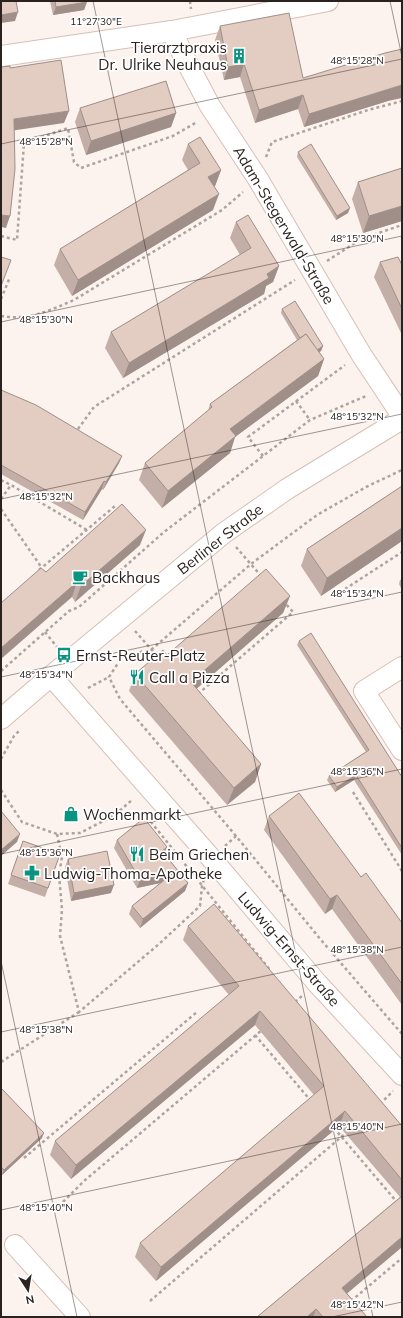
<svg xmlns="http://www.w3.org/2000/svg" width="403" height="1318" font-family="Mulish,sans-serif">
<rect width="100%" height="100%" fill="#fcf2ee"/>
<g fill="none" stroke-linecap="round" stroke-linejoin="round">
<!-- street casing -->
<g stroke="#d6c0b6" stroke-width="22">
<g id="street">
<path d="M 172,31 L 183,55 L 210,106 L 258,179 L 361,354 L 402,416"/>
<path d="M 1,56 L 172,31 L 328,1"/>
<path d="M 402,667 L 364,691 L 402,750"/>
<path d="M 51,676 L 211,858 L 317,983 L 402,1075"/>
<path d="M 1,719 L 51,676 L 224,533 L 287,489 L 402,419"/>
<path d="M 15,1245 L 80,1317"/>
</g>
</g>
<!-- path -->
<g stroke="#ada4a0" stroke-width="2.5" stroke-dasharray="3 3" stroke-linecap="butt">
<path d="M 190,1 L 191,9"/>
<path d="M 266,157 L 272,142 L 368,110 L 402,101"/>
<path d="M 1,236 L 17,240 L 24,143 L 68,128 L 74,162 L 81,168 L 173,136 L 197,122"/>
<path d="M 327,261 L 361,239 L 402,225"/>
<path d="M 1,299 L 10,277"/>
<path d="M 1,316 C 27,321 51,310 74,300 L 222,210 L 243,192"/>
<path d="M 296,401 L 310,420"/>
<path d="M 78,429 L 94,407 L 295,280"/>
<path d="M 263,456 L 248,437 L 345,365"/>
<path d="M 1,480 L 11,485 L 87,530"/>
<path d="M 1,499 L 11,485"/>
<path d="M 1,509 L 42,568"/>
<path d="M 236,547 L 262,577"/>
<path d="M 39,570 L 115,506"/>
<path d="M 345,589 L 402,552"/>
<path d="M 135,631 L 158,657"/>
<path d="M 45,632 L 57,647"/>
<path d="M 1,671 L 69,611 L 79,607 L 164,532 L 310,420 L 366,396"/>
<path d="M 88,688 L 109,677"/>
<path d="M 198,694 L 293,612 L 285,603"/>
<path d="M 1,759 L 14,736 L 19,731"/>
<path d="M 1,790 L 22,822 L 57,834 L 80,833 L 115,815 L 133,799"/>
<path d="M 353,792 L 402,871"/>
<path d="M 147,817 L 270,970"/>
<path d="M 57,834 L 62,857 L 59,875 L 62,909 L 60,936 L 79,1012 L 159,944 L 200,906 L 202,886 L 204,879"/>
<path d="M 236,836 L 120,699 L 109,677 L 122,657 L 152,649 L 251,564 L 317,515 L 366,487 L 402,470"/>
<path d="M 225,846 L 236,836 L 321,940 L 402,1034"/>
<path d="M 295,1002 L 303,995"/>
<path d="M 255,1035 L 311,1101"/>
<path d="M 1,1062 L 79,1012"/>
<path d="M 380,1104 L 393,1091"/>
<path d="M 334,1128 L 402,1208"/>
<path d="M 24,1158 L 197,1012"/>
<path d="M 63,1202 L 84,1181 L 262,1030"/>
<path d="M 150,1301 L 347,1132"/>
<path d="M 351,1301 L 402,1258"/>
</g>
<!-- street -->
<use href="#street" stroke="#fff" stroke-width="20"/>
</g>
<!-- wall -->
<g fill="#c3afa7">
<path d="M 50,1 L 87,1 L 84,10 L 53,15 Z"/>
<path d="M 220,26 L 303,78 L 388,101 L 304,127 L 298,109 L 255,123 L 240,77 L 224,80 L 215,40 Z"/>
<path d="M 80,108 L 176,113 L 171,127 L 86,155 L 75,122 Z"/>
<path d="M 188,144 L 221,170 L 215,186 L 214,187 L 213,210 L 72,296 L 54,265 L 60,249 L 188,170 L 182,160 Z"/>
<path d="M 298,152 L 348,213 L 336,220 L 297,157 Z"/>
<path d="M 402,168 L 402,221 L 363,233 L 352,199 L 358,182 Z"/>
<path d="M 236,222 L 279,266 L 273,282 L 266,286 L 264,294 L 123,378 L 105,348 L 111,332 L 240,255 L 230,238 Z"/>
<path d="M 380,262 L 402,265 L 402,335 L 374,277 Z"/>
<path d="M 282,309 L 323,346 L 321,351 L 319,352 L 324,359 L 318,376 L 235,437 L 230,453 L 162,508 L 139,480 L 145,463 L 208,411 L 210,404 L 297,340 L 281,313 Z"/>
<path d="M 1,390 L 122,456 L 119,463 L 103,490 L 102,489 L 83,520 L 1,474 Z"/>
<path d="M 402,486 L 402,541 L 321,596 L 301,566 L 307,549 Z"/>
<path d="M 140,545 L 75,602 L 72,597 L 46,572 Z"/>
<path d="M 402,579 L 402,590 L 399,584 L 400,580 Z"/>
<path d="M 290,596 L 283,613 L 196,689 L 261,764 L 255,782 L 227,805 L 129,691 L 135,674 L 167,655 Z"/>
<path d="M 299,641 L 402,777 L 402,855 L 354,780 L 335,792 L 327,780 L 329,776 L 366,752 L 297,645 Z"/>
<path d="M 269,816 L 361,877 L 402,923 L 402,1005 L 332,909 L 325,914 L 264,830 Z"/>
<path d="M 117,840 L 165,854 L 188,883 L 185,891 L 140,928 L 129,914 L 132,906 L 160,883 L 137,888 L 114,848 Z"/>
<path d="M 23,841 L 60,854 L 45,897 L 8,884 Z"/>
<path d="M 68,859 L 111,893 L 71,901 L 65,867 Z"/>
<path d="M 188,926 L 402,1126 L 402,1247 L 347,1293 L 367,1317 L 257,1317 L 400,1197 L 339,1126 L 156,1281 L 135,1257 L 140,1243 L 314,1095 L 255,1025 L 71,1179 L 50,1155 L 55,1141 L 229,995 L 183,940 Z"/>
<path d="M 1,1091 L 42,1138 L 2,1175 L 1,1173 Z"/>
</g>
<!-- shaded-wall -->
<g fill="#9f8f88">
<path d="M 142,1 L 150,1 L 142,2 Z"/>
<path d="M 87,2 L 84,10 L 53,15 L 56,7 Z"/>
<path d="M 18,12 L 15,21 L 1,23 L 1,15 Z"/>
<path d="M 244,64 L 240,77 L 224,80 L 228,67 Z"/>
<path d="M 402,85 L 402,98 L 388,101 L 304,127 L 309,114 Z"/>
<path d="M 303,95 L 298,109 L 255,123 L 259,110 Z"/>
<path d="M 69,111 L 64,123 L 10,131 L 14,119 Z"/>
<path d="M 176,113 L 171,127 L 86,155 L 91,141 Z"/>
<path d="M 221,170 L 215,186 L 203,194 L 208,177 Z"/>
<path d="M 219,194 L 213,210 L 72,296 L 78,280 Z"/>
<path d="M 402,206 L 402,221 L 363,233 L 369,216 Z"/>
<path d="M 350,208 L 348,213 L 336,220 L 337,216 Z"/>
<path d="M 1,215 L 10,216 L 6,228 L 1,227 Z"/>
<path d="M 279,266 L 273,282 L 266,286 L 264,294 L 123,378 L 129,363 Z"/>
<path d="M 323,346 L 321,351 L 308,358 L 310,354 Z"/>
<path d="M 324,359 L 318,376 L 235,437 L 230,453 L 162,508 L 168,491 L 230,429 Z"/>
<path d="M 122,456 L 119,463 L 103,490 L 106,482 Z"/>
<path d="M 104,481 L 102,489 L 83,520 L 85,512 Z"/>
<path d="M 402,528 L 402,541 L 321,596 L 327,578 Z"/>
<path d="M 146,530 L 140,545 L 75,602 L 81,586 Z"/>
<path d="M 77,582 L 72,597 L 1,659 L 1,648 Z"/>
<path d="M 290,596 L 283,613 L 185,699 L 191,682 Z"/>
<path d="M 261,764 L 255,782 L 227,805 L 234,788 Z"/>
<path d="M 356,775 L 354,780 L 335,792 L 337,787 Z"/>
<path d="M 20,834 L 17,842 L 1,856 L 1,850 Z"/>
<path d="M 167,847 L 164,855 L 162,851 Z"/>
<path d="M 173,873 L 170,881 L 137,888 L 140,880 Z"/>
<path d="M 188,883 L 185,891 L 140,928 L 143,919 Z"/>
<path d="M 114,885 L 111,893 L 71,901 L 74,893 Z"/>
<path d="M 337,895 L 332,909 L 325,914 L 330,899 Z"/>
<path d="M 260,1011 L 255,1025 L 71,1179 L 76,1165 Z"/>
<path d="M 345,1111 L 339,1126 L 156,1281 L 161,1267 Z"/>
<path d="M 44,1133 L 42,1138 L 2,1175 L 4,1170 Z"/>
<path d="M 402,1237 L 402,1247 L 337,1302 L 342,1288 Z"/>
<path d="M 316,1309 L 313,1317 L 307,1317 Z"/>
</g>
<!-- building -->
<g fill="#e3ccc2" stroke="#9f8f88">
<path d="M 1,1 L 16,1 L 18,12 L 1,15 Z"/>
<path d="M 55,1 L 87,1 L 87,2 L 56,7 Z"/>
<path d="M 289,13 L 303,78 L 385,53 L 402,49 L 402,85 L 309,114 L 303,95 L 259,110 L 244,64 L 228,67 L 220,26 Z"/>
<path d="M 61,60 L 69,111 L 14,119 L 15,169 L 10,216 L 1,215 L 1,67 L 10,66 L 10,68 Z"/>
<path d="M 166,81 L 176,113 L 91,141 L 80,108 Z"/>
<path d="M 200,137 L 221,170 L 208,177 L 219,194 L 78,280 L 60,249 L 200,163 L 188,144 Z"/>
<path d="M 311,144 L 350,208 L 337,216 L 298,152 Z"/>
<path d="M 402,168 L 402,206 L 369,216 L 358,182 Z"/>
<path d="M 248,215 L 279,266 L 267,274 L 269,278 L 129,363 L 111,332 L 251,248 L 236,222 Z"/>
<path d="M 1,257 L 11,260 L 1,286 Z"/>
<path d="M 398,257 L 402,265 L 402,309 L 380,262 Z"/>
<path d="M 295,301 L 323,346 L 317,350 L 306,334 L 300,338 L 282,309 Z"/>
<path d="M 306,334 L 324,359 L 230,429 L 236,436 L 168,491 L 145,463 L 212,407 L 210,404 Z"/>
<path d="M 1,390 L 36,405 L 122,456 L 106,482 L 104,481 L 85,512 L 1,465 Z"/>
<path d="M 402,486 L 402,528 L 327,578 L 307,549 Z"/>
<path d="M 122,504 L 146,530 L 81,586 L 77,582 L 1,648 L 1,603 L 41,568 L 46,572 Z"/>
<path d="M 266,569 L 290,596 L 191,682 L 261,764 L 234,788 L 135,674 L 163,650 L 167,655 Z"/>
<path d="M 311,633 L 402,777 L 402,848 L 356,775 L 337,787 L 329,776 L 369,750 L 299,641 Z"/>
<path d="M 299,793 L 361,877 L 366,873 L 402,923 L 402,984 L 337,895 L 330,899 L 269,816 Z"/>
<path d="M 1,811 L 20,834 L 1,850 Z"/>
<path d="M 144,818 L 167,847 L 162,851 L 188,883 L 143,919 L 132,906 L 173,873 L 140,880 L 117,840 Z"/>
<path d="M 23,841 L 60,854 L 48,888 L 11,875 Z"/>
<path d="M 107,851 L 114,885 L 74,893 L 68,859 Z"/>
<path d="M 214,904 L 402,1126 L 402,1180 L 345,1111 L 161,1267 L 140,1243 L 324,1086 L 260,1011 L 76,1165 L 55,1141 L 239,986 L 188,926 Z"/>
<path d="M 2,1089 L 44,1133 L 4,1170 L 1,1167 L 1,1091 Z"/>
<path d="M 402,1196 L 402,1237 L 342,1288 L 367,1317 L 323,1317 L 316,1309 L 307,1317 L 257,1317 Z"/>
</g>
<!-- ticks -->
<path fill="none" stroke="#2b221f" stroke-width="1" stroke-opacity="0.45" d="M 93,1 L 373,1317M 390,1 L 402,57M 1,144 L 402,59M 1,322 L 402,236M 1,499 L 402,414M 1,677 L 402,592M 1,854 L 402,769M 1,961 L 77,1317M 1,1032 L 402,947M 1,1210 L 402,1124M 332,1317 L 402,1302"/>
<!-- icons -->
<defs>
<g id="building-bare" transform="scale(1.2)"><path d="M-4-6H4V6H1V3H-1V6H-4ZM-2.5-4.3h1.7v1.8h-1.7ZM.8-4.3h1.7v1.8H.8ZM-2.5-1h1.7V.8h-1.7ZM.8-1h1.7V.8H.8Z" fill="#089480" stroke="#fff" stroke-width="2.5" paint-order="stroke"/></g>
<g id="cafe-bare" transform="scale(1.2)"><path d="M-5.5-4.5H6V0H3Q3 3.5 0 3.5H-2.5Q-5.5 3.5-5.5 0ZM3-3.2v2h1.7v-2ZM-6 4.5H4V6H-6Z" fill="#089480" stroke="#fff" stroke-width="2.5" paint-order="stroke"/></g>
<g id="bus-bare" transform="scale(1.2)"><path d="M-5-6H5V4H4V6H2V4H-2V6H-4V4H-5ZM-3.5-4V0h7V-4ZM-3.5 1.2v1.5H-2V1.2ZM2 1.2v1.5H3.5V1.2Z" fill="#089480" stroke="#fff" stroke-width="2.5" paint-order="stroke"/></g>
<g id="restaurant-bare" transform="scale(1.2)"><path d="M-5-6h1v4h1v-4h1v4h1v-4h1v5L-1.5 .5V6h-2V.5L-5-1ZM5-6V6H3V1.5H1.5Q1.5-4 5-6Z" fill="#089480" stroke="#fff" stroke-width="2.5" paint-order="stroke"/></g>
<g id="shop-bare" transform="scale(1.2)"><path d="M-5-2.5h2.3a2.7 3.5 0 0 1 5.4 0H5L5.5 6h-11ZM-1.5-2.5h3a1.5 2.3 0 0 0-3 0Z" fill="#089480" stroke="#fff" stroke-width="2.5" paint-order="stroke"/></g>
<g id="pharmacy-bare" transform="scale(1.2)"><path d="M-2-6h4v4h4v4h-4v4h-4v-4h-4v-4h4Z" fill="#089480" stroke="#fff" stroke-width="2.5" paint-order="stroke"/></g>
</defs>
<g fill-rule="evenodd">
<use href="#building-bare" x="239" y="56"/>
<use href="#cafe-bare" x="80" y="577"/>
<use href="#bus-bare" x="64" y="655"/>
<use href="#restaurant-bare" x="137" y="677"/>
<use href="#shop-bare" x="71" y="814"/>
<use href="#restaurant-bare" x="137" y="854"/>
<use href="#pharmacy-bare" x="32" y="873"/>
</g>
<g text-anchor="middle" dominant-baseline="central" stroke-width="3.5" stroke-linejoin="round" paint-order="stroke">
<!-- poi labels -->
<g font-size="15" fill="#2b221f" stroke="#fff" text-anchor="start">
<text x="227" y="47" text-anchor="end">Tierarztpraxis<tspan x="227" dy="17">Dr. Ulrike Neuhaus</tspan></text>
<text x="92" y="577">Backhaus</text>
<text x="76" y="655">Ernst-Reuter-Platz</text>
<text x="149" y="677">Call a Pizza</text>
<text x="83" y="814">Wochenmarkt</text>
<text x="149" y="854">Beim Griechen</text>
<text x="44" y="873">Ludwig-Thoma-Apotheke</text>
</g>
<!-- street labels -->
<g font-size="15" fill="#2b221f" stroke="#fff">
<text transform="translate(284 225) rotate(59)">Adam-Stegerwald-Straße</text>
<text transform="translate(220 539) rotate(-38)">Berliner Straße</text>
<text transform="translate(289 949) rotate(49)">Ludwig-Ernst-Straße</text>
</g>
</g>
<g font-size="10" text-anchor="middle" fill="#2b221f" stroke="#fff" stroke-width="3.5" stroke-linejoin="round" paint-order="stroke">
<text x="96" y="25">11°27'30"E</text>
<text x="357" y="64">48°15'28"N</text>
<text x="46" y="145">48°15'28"N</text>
<text x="357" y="242">48°15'30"N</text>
<text x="46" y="323">48°15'30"N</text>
<text x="357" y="420">48°15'32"N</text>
<text x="46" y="500">48°15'32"N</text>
<text x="357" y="597">48°15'34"N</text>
<text x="46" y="678">48°15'34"N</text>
<text x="357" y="775">48°15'36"N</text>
<text x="46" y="856">48°15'36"N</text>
<text x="357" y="953">48°15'38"N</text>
<text x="46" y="1033">48°15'38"N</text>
<text x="357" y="1130">48°15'40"N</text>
<text x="46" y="1211">48°15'40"N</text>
<text x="357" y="1308">48°15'42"N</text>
</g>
<!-- border -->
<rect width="403" height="1318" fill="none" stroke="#2b221f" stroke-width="4"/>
<!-- north arrow -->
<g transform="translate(28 1290) rotate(168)" stroke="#ffffff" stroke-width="3" paint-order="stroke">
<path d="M0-3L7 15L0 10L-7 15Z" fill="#2b221f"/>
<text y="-6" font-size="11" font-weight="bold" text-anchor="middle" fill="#2b221f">N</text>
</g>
</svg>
